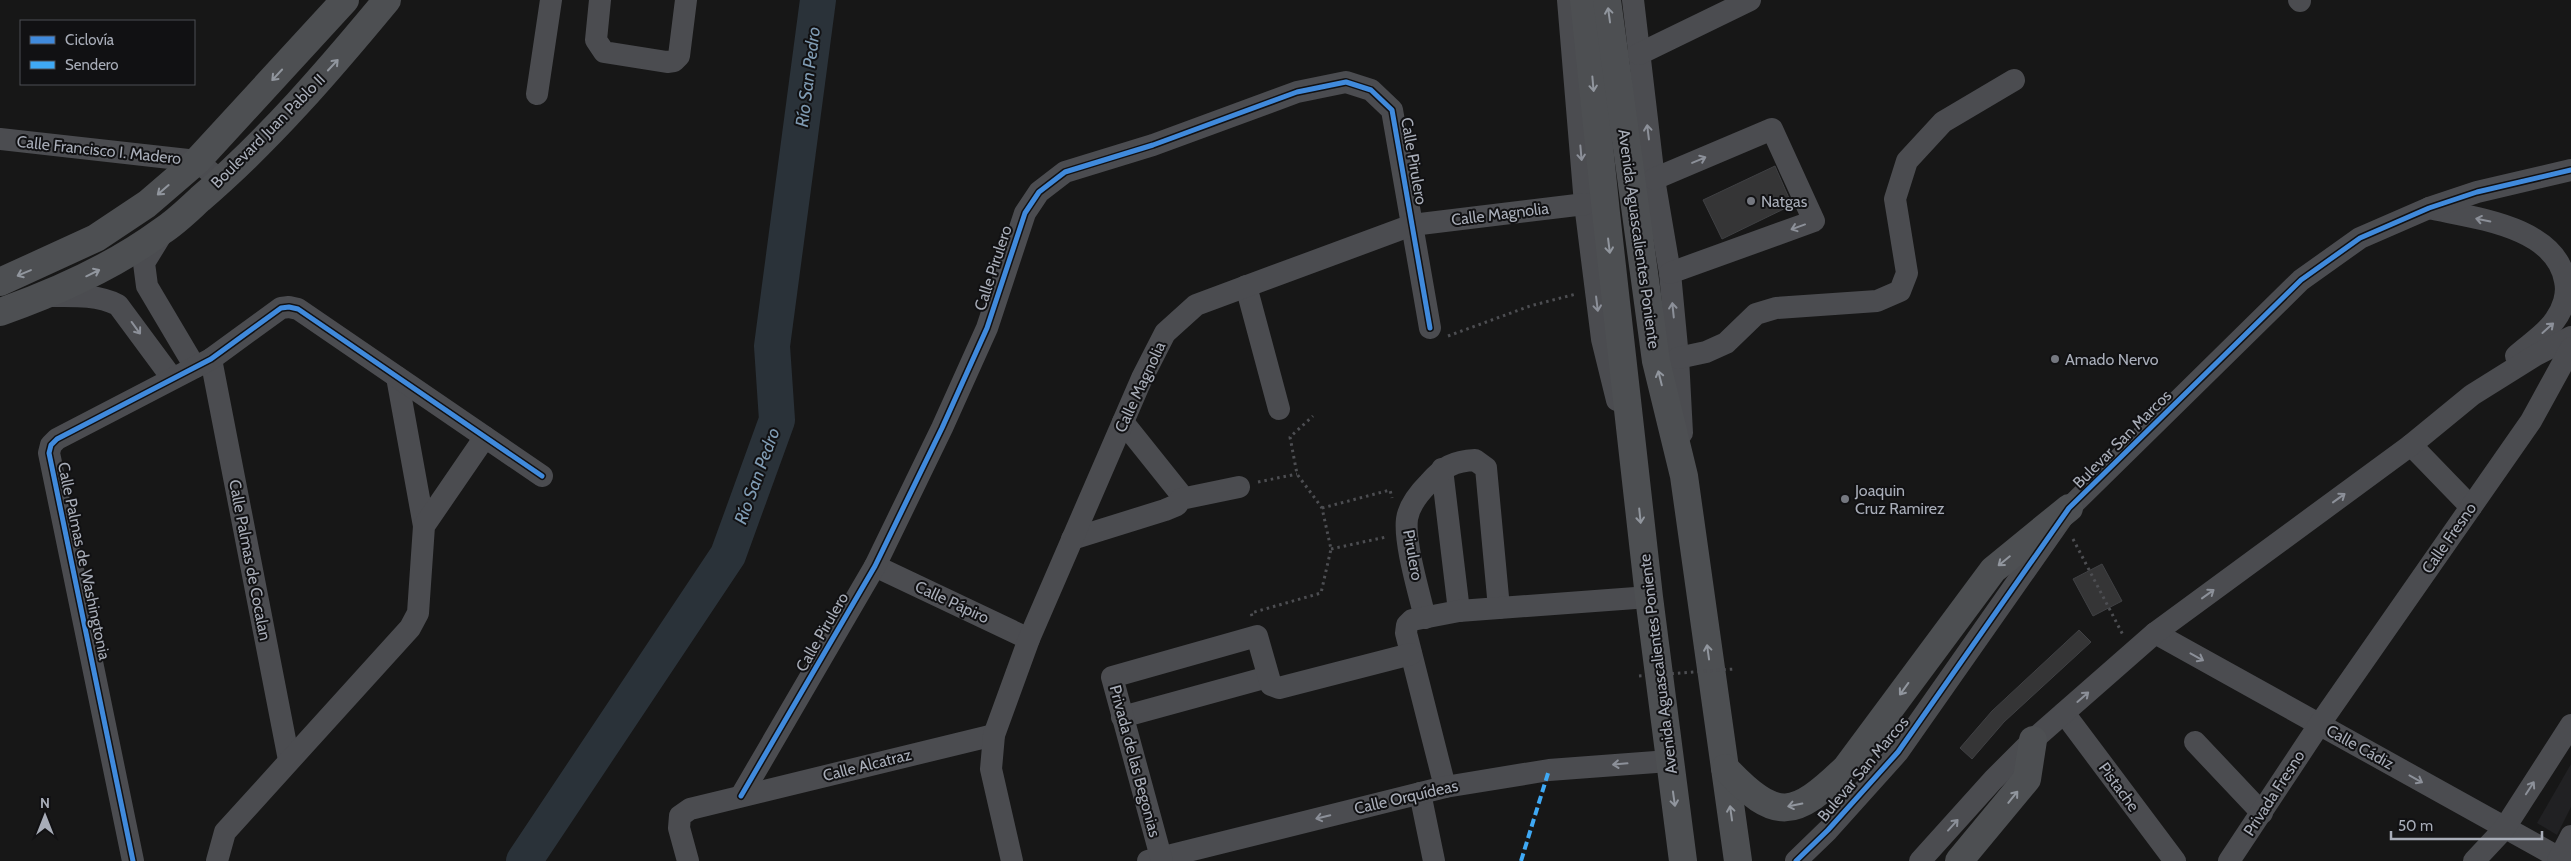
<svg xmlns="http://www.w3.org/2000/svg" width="2571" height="861" font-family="Cabin,sans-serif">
<rect width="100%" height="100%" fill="#171717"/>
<!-- built -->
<path fill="#212123" d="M 2571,764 L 2571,807 L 2557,835 L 2537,823 Z"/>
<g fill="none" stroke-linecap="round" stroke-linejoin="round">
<!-- river -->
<path stroke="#2a3239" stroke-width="36" d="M 524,861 L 728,555 L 777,420 L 772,346 L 818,0"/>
</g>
<!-- building -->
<g fill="#353536" stroke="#3f4043">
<path d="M 1775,166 L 1792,205 L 1722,239 L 1703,200 Z"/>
<path d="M 2102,564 L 2122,601 L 2093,616 L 2073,579 Z"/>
<path d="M 2079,630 L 2091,642 L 2004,722 L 1972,759 L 1960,748 L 1992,711 Z"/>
</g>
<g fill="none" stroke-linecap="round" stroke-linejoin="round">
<!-- path -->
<g stroke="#4d4e52" stroke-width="3" stroke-dasharray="2.5 4" stroke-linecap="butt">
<path d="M 1448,336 L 1530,306 L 1576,294"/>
<path d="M 1258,482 L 1297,474"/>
<path d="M 1322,508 L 1390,490 L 1392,498"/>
<path d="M 2073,539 L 2123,635"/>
<path d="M 1331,549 L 1386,537"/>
<path d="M 1252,616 L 1251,613 L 1321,593 L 1331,549 L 1322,508 L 1297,474 L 1290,437 L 1313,416"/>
</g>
<!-- minor -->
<g stroke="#4b4c50" stroke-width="22">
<path d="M 600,0 L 596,40 L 604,52 L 667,62 L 674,61 L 679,56 L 686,0"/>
<path d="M 1568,0 L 1585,204 L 1602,339 L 1617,400"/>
<path d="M 1633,0 L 1654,179 L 1670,273 L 1678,358 L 1682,433"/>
<path d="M 2299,0 L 2300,1"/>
<path d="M 1639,54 L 1750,0"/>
<path d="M 537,94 L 551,0"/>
<path d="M 0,139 L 197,161 L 221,181"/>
<path d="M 1654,179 L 1772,129 L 1814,221 L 1670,273"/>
<path d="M 2429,208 C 2473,218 2556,226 2565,281 C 2568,294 2563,309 2555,320 C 2546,334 2528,345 2516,356"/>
<path d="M 163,232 L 144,263 L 147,286 L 195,367"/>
<path d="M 1246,286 L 1279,409"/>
<path d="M 47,296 C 71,296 96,294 118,305 L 172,378"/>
<path d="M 1678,358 L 1706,352 L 1726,343 L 1756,314 L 1776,308 L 1877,301 L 1900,291 L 1907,273 L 1895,199 L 1907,161 L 1943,122 L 2014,80"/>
<path d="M 211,359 L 289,760"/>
<path d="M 397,377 L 424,526"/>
<path d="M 1123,422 L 1179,492 L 1181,499"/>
<path d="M 2411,445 L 2471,507"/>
<path d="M 1442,469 L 1459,611"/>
<path d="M 1072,539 L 1165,510 L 1177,505 L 1181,499 L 1239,487"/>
<path d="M 875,566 L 1029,639"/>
<path d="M 1425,618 C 1419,592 1404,543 1407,519 C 1409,505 1420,492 1429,483 C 1443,467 1454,461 1475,460 L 1486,468 L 1499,608"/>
<path d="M 2155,633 L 2565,861"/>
<path d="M 2064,713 L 2175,861"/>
<path d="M 1122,717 L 1268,677"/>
<path d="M 2195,742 L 2262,813"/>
<path d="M 1445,787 L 1406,633 L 1407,625 L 1412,620 L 1459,611 L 1649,597"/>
<path d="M 1420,793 L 1434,861"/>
<path d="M 741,796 L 875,566 L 942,428 L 987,328 L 1025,213 L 1039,192 L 1065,172 L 1153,145 L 1297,92 L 1346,82 L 1371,90 L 1392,110 L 1430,328"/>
<path d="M 133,861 L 49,453 L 51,445 L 57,439 L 211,359 L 281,308 L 289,307 L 298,309 L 542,476"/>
<path d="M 217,861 L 225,832 L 410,628 L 418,613 L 424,526 L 485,437"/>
<path d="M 688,861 L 679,828 L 680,816 L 690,809 L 994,735"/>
<path d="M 1012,861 L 991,769 L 994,735 L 1029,639 L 1142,378 L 1165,333 L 1196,305 L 1412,225 L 1585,204"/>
<path d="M 1148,861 L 1445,787 L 1549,770 L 1669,761"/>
<path d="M 1162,861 L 1112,677 L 1257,636 L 1271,685 L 1279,688 L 1411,654"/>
<path d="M 1796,861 L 1828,830 L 1898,752 L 2069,508 L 2301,280 L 2360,238 L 2429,208 L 2477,192 L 2571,170"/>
<path d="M 1920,861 L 1993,780 L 2033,740 L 2155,633 L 2411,445 L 2472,395 L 2536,355 L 2571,337"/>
<path d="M 2229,861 L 2319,725 L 2531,421 L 2571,348"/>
<path d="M 2474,861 L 2504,829 L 2571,725"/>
<path d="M 2558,861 L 2571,836"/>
</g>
<!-- major -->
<g stroke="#4d4f52" stroke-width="28">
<path d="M 1584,0 L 1606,213 L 1649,597 L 1683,861"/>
<path d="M 1607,0 L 1656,361 L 1684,476 L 1738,861"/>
<path d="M 0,282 L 96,238 L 147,204 L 197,161 L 345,0"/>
<path d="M 0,312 C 57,292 113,267 162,231 C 176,222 188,210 200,199 C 269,140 329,70 387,0"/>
<path d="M 1725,768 C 1777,823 1794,818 1846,768 L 1993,570 L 2069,508"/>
<path d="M 1959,861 L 2027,779 L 2033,740"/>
</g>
<!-- path-bridge -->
<path stroke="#4d4e52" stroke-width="3" stroke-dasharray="2.5 4" stroke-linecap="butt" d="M 1639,676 L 1734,669"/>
<!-- quiet -->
<path stroke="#3fa9f5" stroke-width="4" stroke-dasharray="8 4" stroke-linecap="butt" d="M 1521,861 L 1549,770"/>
<!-- cycleway casing -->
<g stroke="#111113" stroke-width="8">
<g id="cycleway">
<path d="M 741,796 L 875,566 L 942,428 L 987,328 L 1025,213 L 1039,192 L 1065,172 L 1153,145 L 1297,92 L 1346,82 L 1371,90 L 1392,110 L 1430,328"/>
<path d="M 133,861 L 49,453 L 51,445 L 57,439 L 211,359 L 281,308 L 289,307 L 298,309 L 542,476"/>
<path d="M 1796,861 L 1828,830 L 1898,752 L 2069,508 L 2301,280 L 2360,238 L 2429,208 L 2477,192 L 2571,170"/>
</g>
</g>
<!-- cycleway -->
<use href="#cycleway" stroke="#408adc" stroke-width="5"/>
</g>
<!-- one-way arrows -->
<defs><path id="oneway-shaft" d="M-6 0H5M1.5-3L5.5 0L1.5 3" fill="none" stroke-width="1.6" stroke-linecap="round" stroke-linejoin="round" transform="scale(1.25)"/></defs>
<g stroke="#91969e">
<use href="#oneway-shaft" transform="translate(1609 15) rotate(-98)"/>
<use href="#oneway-shaft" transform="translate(333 65) rotate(-47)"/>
<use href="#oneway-shaft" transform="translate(277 75) rotate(133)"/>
<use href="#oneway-shaft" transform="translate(1593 84) rotate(85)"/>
<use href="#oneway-shaft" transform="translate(163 190) rotate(139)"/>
<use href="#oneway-shaft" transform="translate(1609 246) rotate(83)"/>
<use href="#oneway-shaft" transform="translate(24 273) rotate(157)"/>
<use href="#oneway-shaft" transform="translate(93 273) rotate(-26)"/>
<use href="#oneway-shaft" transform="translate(1660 378) rotate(-104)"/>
<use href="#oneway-shaft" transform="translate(1640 516) rotate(84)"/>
<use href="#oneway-shaft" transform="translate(2004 561) rotate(141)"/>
<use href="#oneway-shaft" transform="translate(1708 652) rotate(-98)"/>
<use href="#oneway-shaft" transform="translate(1904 689) rotate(126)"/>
<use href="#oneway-shaft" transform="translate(2013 797) rotate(-51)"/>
<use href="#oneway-shaft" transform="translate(1674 799) rotate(82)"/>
<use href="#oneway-shaft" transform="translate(1795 805) rotate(169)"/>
<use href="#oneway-shaft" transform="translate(1731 813) rotate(-98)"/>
</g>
<g stroke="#8c9099">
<use href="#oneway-shaft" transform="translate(1648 132) rotate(-97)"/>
<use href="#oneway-shaft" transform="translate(1581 153) rotate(85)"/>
<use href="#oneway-shaft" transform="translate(1699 160) rotate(-23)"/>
<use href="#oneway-shaft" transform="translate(2483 220) rotate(-168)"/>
<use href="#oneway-shaft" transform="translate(1798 227) rotate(160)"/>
<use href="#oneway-shaft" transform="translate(1597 304) rotate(83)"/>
<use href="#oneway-shaft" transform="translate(1673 310) rotate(-96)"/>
<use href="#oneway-shaft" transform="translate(136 328) rotate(54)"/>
<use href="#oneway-shaft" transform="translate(2548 328) rotate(-42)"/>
<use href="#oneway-shaft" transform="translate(2339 498) rotate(-36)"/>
<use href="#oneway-shaft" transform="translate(2208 594) rotate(-36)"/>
<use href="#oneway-shaft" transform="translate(2197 657) rotate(29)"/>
<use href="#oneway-shaft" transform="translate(2083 697) rotate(-41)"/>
<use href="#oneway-shaft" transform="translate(1620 764) rotate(175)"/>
<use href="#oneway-shaft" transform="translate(2416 779) rotate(29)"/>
<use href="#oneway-shaft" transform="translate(2530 788) rotate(-57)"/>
<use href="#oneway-shaft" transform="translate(1323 817) rotate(166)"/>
<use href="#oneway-shaft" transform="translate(1953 825) rotate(-48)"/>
</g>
<!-- markers -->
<g fill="#757880" stroke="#111113" stroke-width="2">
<circle cx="1751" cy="201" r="5"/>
<circle cx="2055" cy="359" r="5"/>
<circle cx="1845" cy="499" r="5"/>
</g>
<g text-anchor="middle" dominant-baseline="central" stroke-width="4" stroke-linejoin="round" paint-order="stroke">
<!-- street labels -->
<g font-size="16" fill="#a8adb8" stroke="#111113">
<text transform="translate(268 131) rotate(-45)">Boulevard Juan Pablo II</text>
<text transform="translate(99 150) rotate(6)">Calle Francisco I. Madero</text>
<text transform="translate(1414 161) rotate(80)">Calle Pirulero</text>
<text transform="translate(1500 214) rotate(-7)">Calle Magnolia</text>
<text transform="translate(1639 239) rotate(82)">Avenida Aguascalientes Poniente</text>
<text transform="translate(993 268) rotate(-72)">Calle Pirulero</text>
<text transform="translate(1140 387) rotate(-65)">Calle Magnolia</text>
<text transform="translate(2122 439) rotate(-45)">Bulevar San Marcos</text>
<text transform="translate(2449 538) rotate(-55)">Calle Fresno</text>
<text transform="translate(1413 555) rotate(80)">Pirulero</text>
<text transform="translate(250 560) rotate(79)">Calle Palmas de Cocalan</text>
<text transform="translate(84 561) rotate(78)">Calle Palmas de Washingtonia</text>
<text transform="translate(952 602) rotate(25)">Calle Pápiro</text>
<text transform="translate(822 632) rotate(-60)">Calle Pirulero</text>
<text transform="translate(1658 664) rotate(-97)">Avenida Aguascalientes Poniente</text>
<text transform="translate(2360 747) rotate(29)">Calle Cádiz</text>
<text transform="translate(1135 761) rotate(75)">Privada de las Begonias</text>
<text transform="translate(867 765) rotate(-14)">Calle Alcatraz</text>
<text transform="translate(1863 769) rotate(-50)">Bulevar San Marcos</text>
<text transform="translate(2119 787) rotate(54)">Pistache</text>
<text transform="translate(2274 793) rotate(-57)">Privada Fresno</text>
<text transform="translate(1406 797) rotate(-13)">Calle Orquídeas</text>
</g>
<!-- poi labels -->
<g font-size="16" fill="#a8adb8" stroke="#111113" text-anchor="start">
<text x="1761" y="201">Natgas</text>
<text x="2065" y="359">Amado Nervo</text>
<text x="1855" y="490">Joaquin<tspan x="1855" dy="18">Cruz Ramirez</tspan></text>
</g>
<!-- water labels -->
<g font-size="18" font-style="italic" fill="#7f9bb3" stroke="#111113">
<text transform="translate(808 77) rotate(-83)">Río San Pedro</text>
<text transform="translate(757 476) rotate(-70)">Río San Pedro</text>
</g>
</g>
<!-- legend -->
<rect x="20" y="20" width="175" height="65" fill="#111113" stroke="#4d4f55"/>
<rect x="30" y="36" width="25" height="8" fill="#408adc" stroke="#4d4f55"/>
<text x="65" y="45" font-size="15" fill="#a8adb8">Ciclovía</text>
<rect x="30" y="61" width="25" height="8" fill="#3fa9f5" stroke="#4d4f55"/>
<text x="65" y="70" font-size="15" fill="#a8adb8">Sendero</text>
<!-- north arrow -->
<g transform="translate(45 816)" stroke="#111113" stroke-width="4" paint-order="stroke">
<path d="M0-4L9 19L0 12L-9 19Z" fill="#a8adb8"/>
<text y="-8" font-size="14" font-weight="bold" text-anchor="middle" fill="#a8adb8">N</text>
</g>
<!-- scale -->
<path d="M2391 831v8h151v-8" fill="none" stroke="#a8adb8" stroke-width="2.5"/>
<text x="2398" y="831" font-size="15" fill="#a8adb8" stroke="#111113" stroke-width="4" paint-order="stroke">50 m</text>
</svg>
